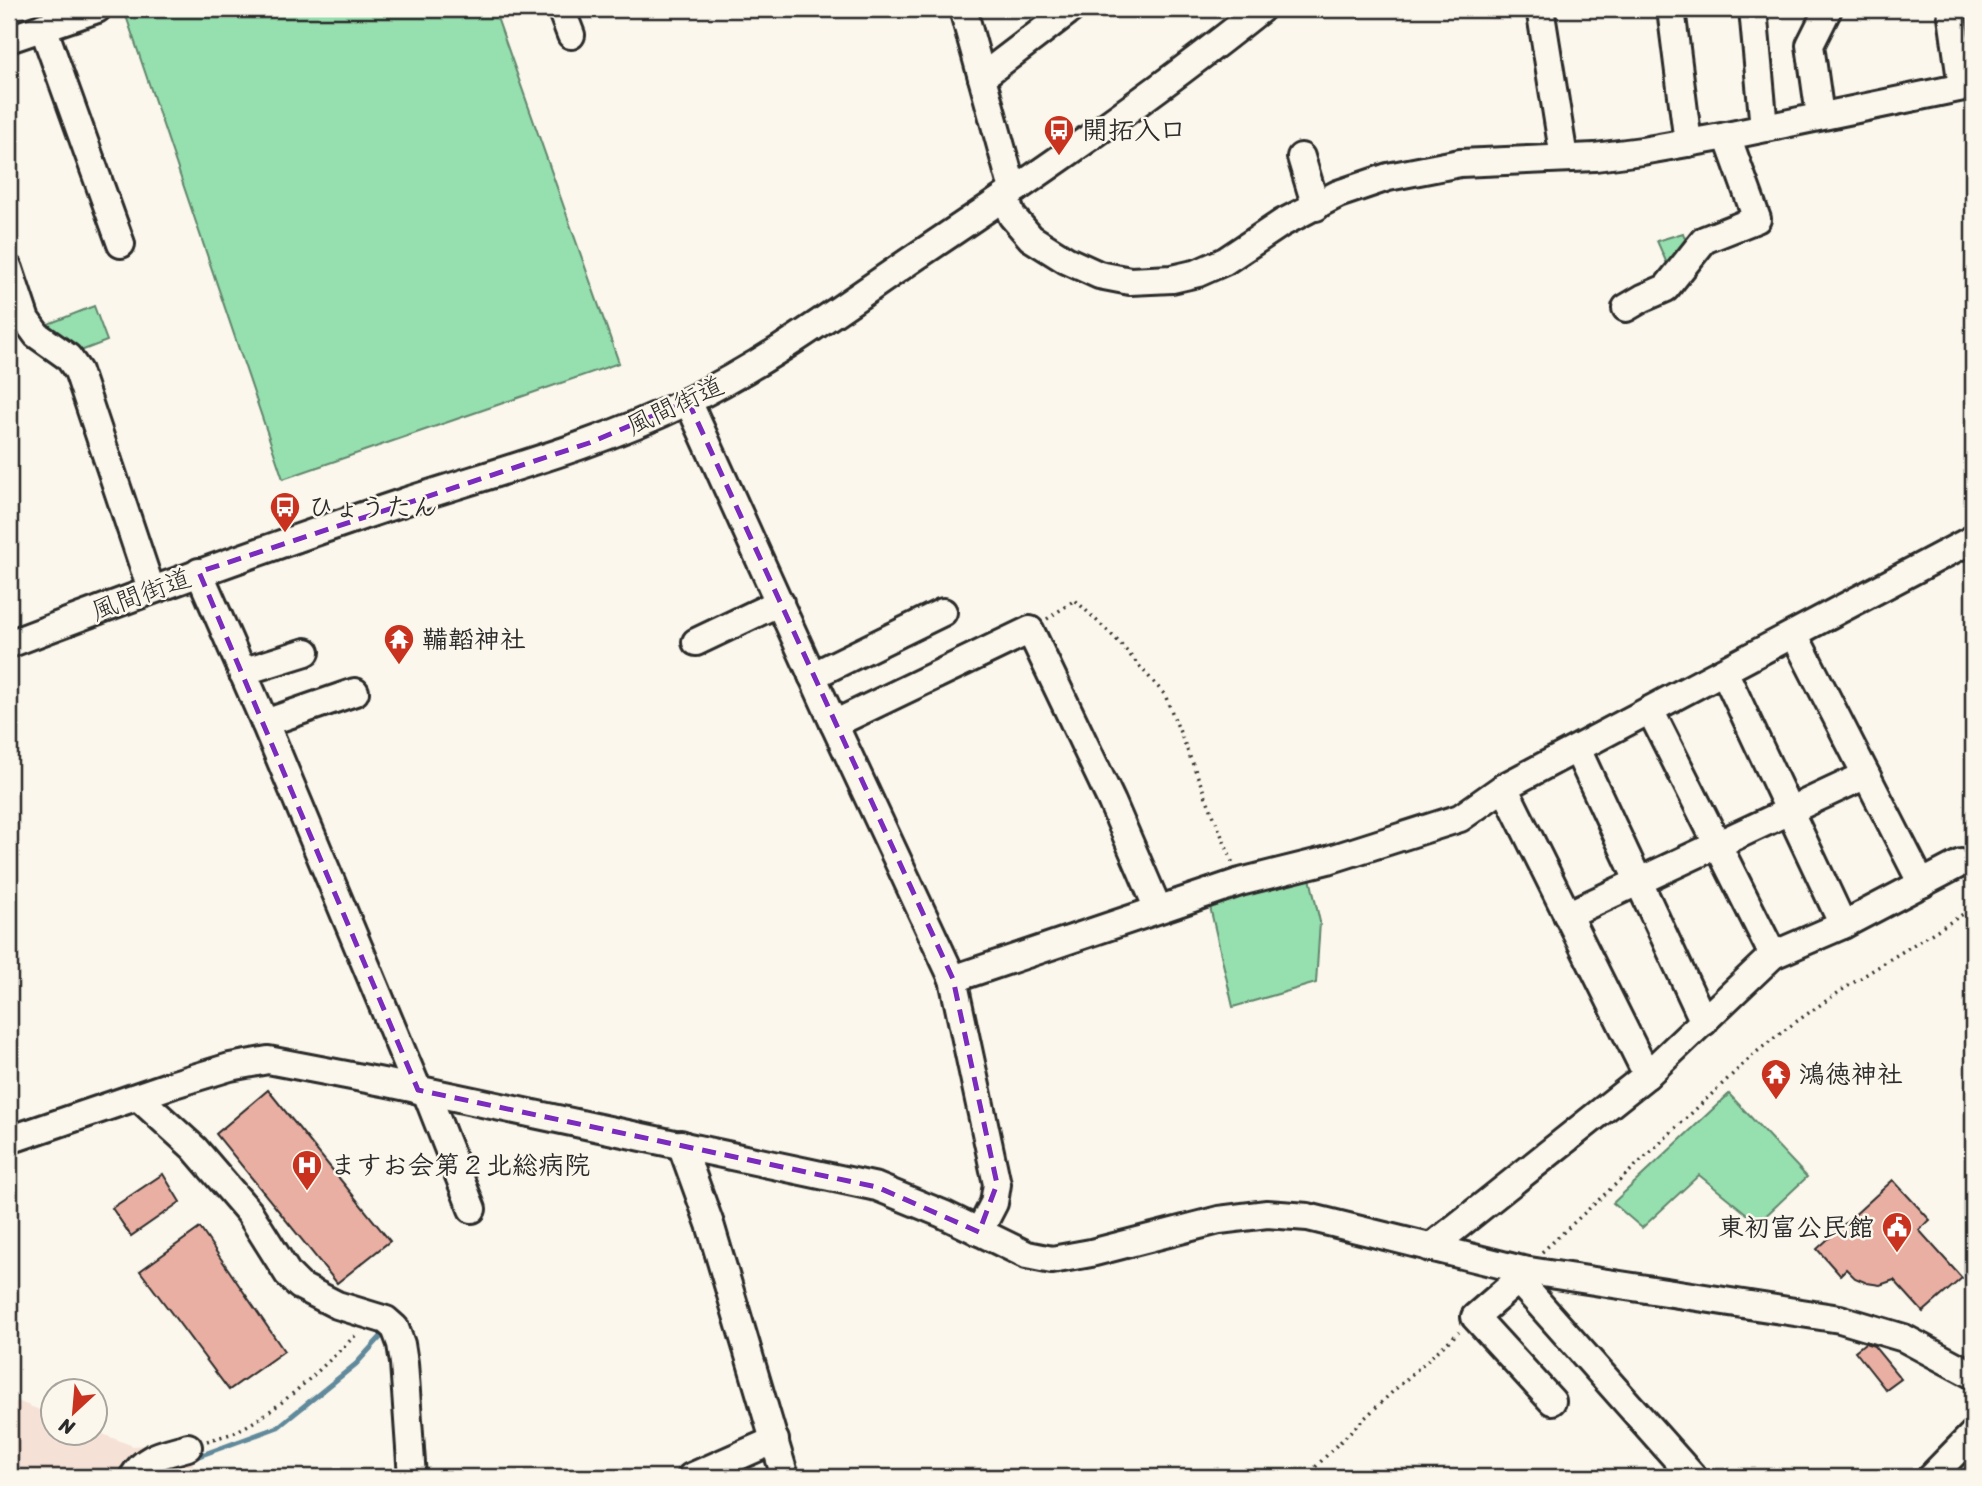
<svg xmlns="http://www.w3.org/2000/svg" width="1982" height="1486" font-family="Sriracha,'Klee One',sans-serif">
<rect width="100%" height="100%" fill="#fbf7ec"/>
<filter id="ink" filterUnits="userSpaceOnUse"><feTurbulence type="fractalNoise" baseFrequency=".0143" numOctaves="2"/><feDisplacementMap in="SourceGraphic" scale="14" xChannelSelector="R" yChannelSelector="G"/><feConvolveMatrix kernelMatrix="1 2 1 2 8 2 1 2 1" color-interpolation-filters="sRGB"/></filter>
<g filter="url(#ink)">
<!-- built -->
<path fill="#f6e1d6" d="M 17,1401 L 52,1415 L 52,1434 L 94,1434 L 95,1431 L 133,1446 L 187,1442 L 196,1477 L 9,1477 L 9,1409 Z"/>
<!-- green -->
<g fill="#96dfae" stroke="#60856c" stroke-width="2">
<path d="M 127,9 L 494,9 L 619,363 L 283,479 L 124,10 Z"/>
<path d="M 1683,233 L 1686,241 L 1668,266 L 1657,241 Z"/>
<path d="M 94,306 L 107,341 L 78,352 L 43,326 Z"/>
<path d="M 1308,869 L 1320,922 L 1316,983 L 1233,1007 L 1208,898 Z"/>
<path d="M 1729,1094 L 1807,1177 L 1758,1223 L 1699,1175 L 1642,1228 L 1613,1203 Z"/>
</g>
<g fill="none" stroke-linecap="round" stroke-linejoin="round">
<!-- stream -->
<path stroke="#60899b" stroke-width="5" d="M 199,1456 L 278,1427 L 356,1364 L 387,1330"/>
</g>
<!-- building -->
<g fill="#e9afa3" stroke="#2b2b2b" stroke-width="2">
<path d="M 268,1090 L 390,1241 L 337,1283 L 216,1134 Z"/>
<path d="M 163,1174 L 180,1202 L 131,1236 L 112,1208 Z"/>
<path d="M 1893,1180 L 1930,1220 L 1919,1230 L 1962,1278 L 1923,1312 L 1894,1280 L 1880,1285 L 1867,1283 L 1855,1278 L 1846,1269 L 1840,1275 L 1817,1249 Z"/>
<path d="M 200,1228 L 284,1351 L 229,1390 L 140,1271 Z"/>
<path d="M 1865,1343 L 1874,1346 L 1901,1379 L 1886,1390 L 1855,1351 Z"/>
</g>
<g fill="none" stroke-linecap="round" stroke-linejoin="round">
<!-- minor casing -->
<g stroke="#2b2b2b" stroke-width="32">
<g id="minor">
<path d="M 561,9 L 571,35"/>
<path d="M 963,9 L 1010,179 L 1017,188"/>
<path d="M 1671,9 L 1688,143"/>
<path d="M 1753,9 L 1764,128"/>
<path d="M 1951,9 L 1962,87"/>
<path d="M 1541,14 L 1564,158"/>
<path d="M 43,27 L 121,244"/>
<path d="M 9,39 L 97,9"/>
<path d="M 982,77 L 1071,9"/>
<path d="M 1820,116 L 1810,45 L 1828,9"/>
<path d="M 1301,157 L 1316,207"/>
<path d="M 1005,197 L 1012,216 L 1031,238 L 1066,260 L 1099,275 L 1130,281 L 1172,279 L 1198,273 L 1225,261 L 1282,223 L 1338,194 L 1388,177 L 1460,163 L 1595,157 L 1642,151 L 1727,136 L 1973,85"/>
<path d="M 9,269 L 26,320 L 37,335 L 68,357 L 78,371 L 151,589"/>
<path d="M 1626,308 L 1643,298 L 1666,288 L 1704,240 L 1757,219 L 1727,136"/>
<path d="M 688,401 L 834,724 L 953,979 L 997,1184 L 994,1203 L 979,1232"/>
<path d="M 199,572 L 265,723 L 418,1090"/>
<path d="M 1794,634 L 1922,884"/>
<path d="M 696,642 L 780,602"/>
<path d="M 9,644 C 140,594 271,546 404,502 C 499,471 596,446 686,402 C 767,363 839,309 914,258 C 1032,179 1150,98 1261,9"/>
<path d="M 1724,671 L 1843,925"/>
<path d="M 242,672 L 306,652"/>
<path d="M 812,676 L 943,612"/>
<path d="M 1650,710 L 1773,955"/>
<path d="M 265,723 L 355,692"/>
<path d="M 834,724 L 1030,630 L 1112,802 L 1158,909"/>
<path d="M 1577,749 L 1704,1022"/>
<path d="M 1504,787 L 1647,1075"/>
<path d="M 1567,915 L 1866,775"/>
<path d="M 953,979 L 1240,882 L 1328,860 L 1460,818 L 1504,787 L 1973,539"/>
<path d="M 426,1092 L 472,1209"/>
<path d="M 138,1097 L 194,1148 L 249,1212 L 288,1274 L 300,1286 L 337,1305 L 386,1320 L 395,1328 L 401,1344 L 404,1363 L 412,1477"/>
<path d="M 9,1140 L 174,1084 L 230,1067 L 268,1060 L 388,1083 L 877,1187 L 943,1214 L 1027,1255 L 1052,1260 L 1091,1253 L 1219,1220 L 1267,1214 L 1308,1217 L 1523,1270 L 1840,1319 L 1904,1338 L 1973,1375"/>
<path d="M 681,1144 L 710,1224 L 785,1477"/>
<path d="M 1430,1248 L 1647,1075 L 1773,955 L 1843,925 L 1961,863"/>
<path d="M 1523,1270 L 1518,1280 L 1475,1317 L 1552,1401"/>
<path d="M 1518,1280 L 1693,1477"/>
<path d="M 133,1477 C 146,1455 165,1454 188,1447"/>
<path d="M 691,1477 L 775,1440"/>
<path d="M 1931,1477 L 1973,1434"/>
</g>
</g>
<!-- path -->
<g stroke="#2b2b2b" stroke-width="3.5" stroke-dasharray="2 5" stroke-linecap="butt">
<path d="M 1047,619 L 1075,600 L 1115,638 L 1165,695 L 1233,864"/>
<path d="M 1542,1252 L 1642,1160 L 1754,1054 C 1822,999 1899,954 1973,908"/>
<path d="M 207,1441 C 216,1438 225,1436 233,1433 C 280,1411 321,1368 358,1333"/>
<path d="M 1306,1477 C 1354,1426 1406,1379 1459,1332"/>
</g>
<!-- minor -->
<use href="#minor" stroke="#fbf7ec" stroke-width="26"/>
</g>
</g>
<!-- marked area -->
<path fill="none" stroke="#7b2cbf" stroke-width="5" stroke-dasharray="14 9" stroke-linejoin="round" d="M 688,401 L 953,979 L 997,1184 L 979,1232 L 877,1187 L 418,1090 L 199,572 L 589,443 Z"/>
<!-- icons -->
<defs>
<g id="bus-pin" transform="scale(1.575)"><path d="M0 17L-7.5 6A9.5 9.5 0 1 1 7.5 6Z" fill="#c8321e" stroke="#fbf7ec"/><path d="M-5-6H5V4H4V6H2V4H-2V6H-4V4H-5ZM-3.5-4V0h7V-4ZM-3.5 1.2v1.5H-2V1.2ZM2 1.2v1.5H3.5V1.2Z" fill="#fff"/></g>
<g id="temple-pin" transform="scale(1.575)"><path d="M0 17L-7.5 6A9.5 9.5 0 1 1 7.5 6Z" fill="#c8321e" stroke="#fbf7ec"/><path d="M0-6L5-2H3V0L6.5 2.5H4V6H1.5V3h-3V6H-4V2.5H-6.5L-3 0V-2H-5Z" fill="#fff"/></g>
<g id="hospital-pin" transform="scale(1.575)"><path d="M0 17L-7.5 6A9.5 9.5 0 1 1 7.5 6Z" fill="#c8321e" stroke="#fbf7ec"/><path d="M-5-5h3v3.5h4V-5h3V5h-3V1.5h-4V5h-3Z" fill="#fff"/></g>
<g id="civic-pin" transform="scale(1.575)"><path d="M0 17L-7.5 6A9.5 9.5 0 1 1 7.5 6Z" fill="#c8321e" stroke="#fbf7ec"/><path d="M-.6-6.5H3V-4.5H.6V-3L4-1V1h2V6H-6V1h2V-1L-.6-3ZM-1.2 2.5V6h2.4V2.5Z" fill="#fff"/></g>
</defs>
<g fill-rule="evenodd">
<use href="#bus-pin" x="1059" y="130"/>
<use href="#bus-pin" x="285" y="507"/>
<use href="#temple-pin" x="399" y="639"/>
<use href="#temple-pin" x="1776" y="1074"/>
<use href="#hospital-pin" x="307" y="1165"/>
<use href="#civic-pin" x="1897" y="1227"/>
</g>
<g text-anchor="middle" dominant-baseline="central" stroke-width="5" stroke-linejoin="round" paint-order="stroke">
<!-- poi labels -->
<g font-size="26" font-weight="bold" fill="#2b2b2b" stroke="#fbf7ec" text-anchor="start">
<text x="1082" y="130">開拓入口</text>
<text x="308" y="507">ひょうたん</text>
<text x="422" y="639">鞴韜神社</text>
<text x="1799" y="1074">鴻徳神社</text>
<text x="330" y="1165">ますお会第２北総病院</text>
<text x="1874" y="1227" text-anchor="end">東初富公民館</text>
</g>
<!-- street labels -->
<g font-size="26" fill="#2b2b2b" stroke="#fbf7ec">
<text transform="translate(675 405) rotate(-25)">風間街道</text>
<text transform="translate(141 594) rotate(-20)">風間街道</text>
</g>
</g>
<!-- margin -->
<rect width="1982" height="1486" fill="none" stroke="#fbf7ec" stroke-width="35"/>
<rect x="18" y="18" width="1947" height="1451" fill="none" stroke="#2b2b2b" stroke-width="2.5" filter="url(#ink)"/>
<!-- north arrow -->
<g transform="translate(74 1412) rotate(206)"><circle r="33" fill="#fbf7ec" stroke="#a8a59f" stroke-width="2"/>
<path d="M0-5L12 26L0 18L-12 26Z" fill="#c8321e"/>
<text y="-10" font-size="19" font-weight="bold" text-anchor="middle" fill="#2b2b2b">N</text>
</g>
</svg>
